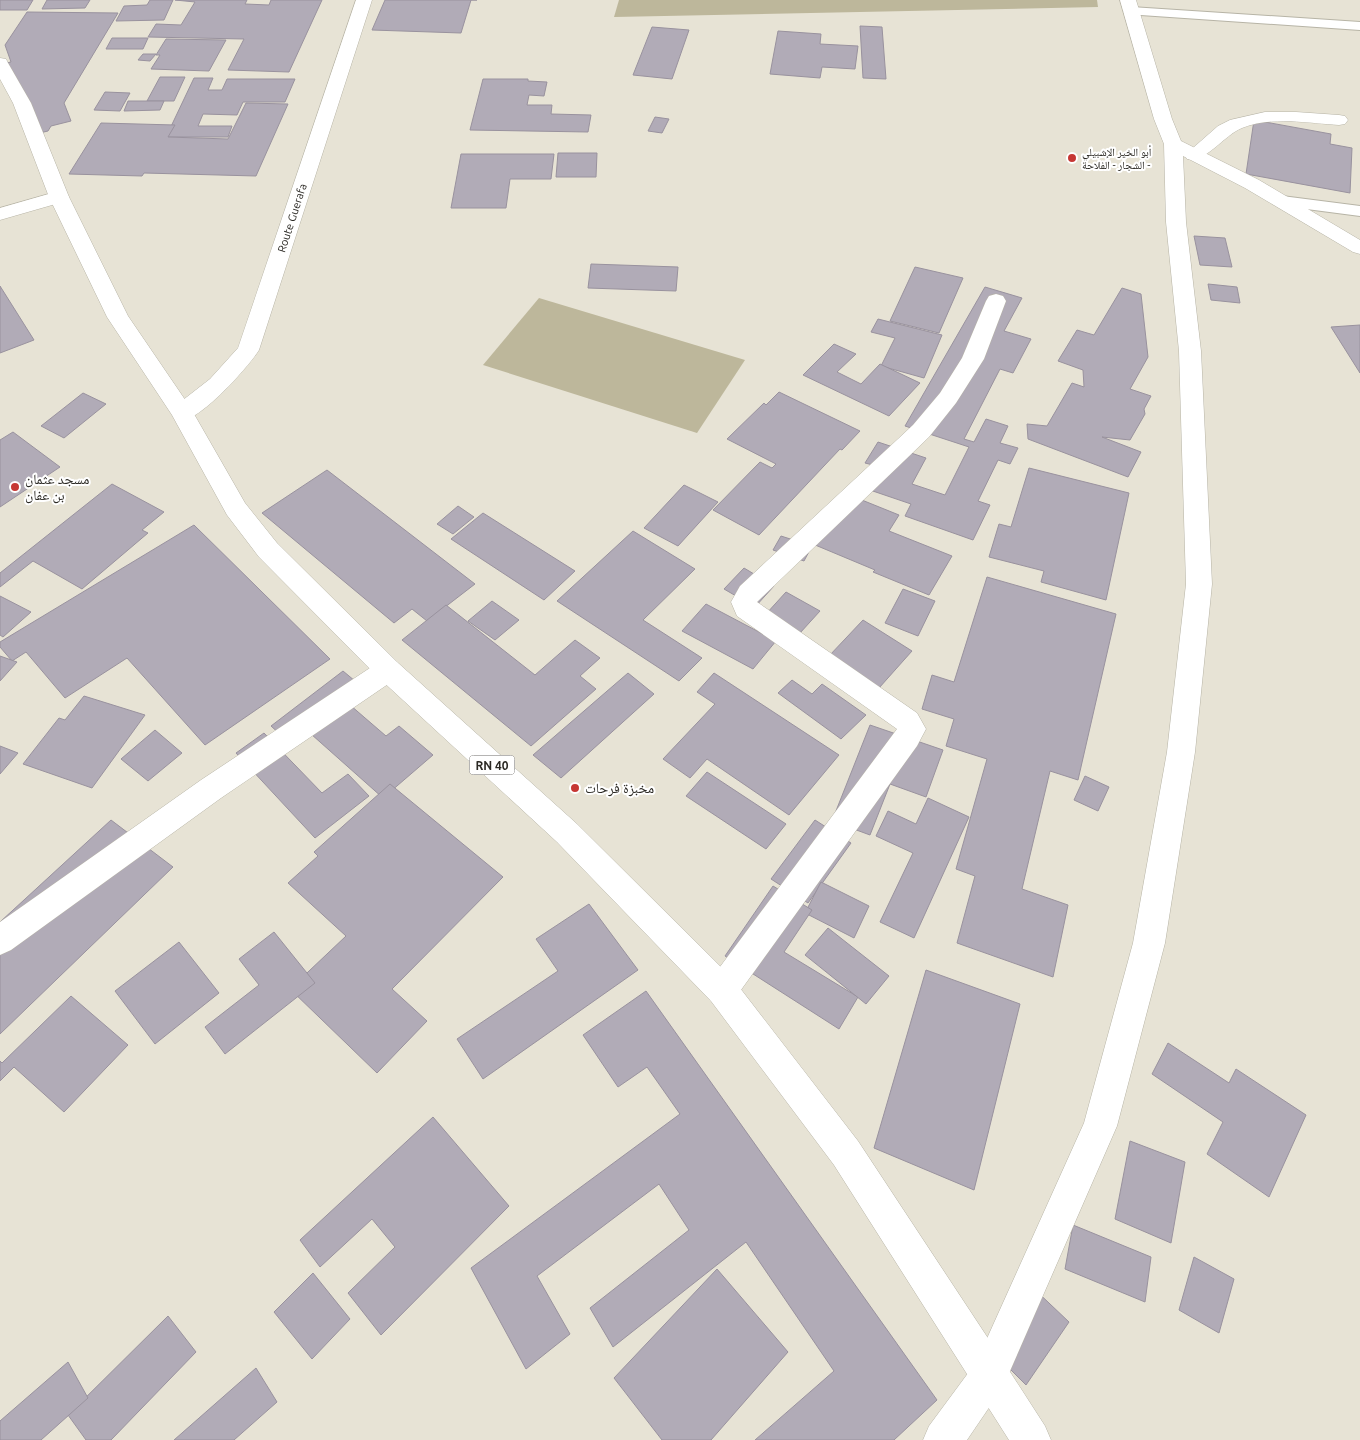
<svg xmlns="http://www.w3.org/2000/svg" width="1360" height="1440" font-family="Ubuntu,'Noto Naskh Arabic',sans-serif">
<rect width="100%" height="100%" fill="#e7e3d5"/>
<!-- green -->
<g fill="#bdb79b">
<path d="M 619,0 L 1097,0 L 1098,7 L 614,17 Z"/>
<path d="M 539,298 L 745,360 L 697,433 L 483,365 Z"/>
</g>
<!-- building -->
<g fill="#b1abb7" stroke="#99929e">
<path d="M 0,0 L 33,0 L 27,10 L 0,10 Z"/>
<path d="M 47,0 L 90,0 L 85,8 L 42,9 Z"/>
<path d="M 150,0 L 173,0 L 164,20 L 116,21 L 124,6 L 147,5 Z"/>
<path d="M 175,0 L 247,0 L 245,4 L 269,5 L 271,0 L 322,0 L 289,72 L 228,70 L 244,39 L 148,37 L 156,24 L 181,25 L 195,2 Z"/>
<path d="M 385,0 L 477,0 L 471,0 L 461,33 L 372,30 Z"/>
<path d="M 27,12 L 118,13 L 64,103 L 71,121 L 51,126 L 48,131 L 27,136 L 1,64 L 11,62 L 5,45 Z"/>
<path d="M 860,26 L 882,27 L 886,79 L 863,78 Z"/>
<path d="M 652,27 L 689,30 L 672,79 L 633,75 Z"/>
<path d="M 778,31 L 821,34 L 820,44 L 858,46 L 855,69 L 822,67 L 820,78 L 770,74 Z"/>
<path d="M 112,38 L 148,38 L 143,49 L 106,49 Z"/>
<path d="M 166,39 L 226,40 L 209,71 L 151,69 L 160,55 L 156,55 Z"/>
<path d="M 143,54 L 156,54 L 150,61 L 138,60 Z"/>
<path d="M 160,77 L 185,77 L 174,101 L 147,101 Z"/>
<path d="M 194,78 L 213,78 L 208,90 L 222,90 L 227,79 L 295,79 L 285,102 L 243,102 L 237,115 L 203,114 L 198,126 L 232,126 L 228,137 L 166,137 Z"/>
<path d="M 483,79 L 528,79 L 528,81 L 547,82 L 544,96 L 529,95 L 527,105 L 552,105 L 551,114 L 591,115 L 588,132 L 470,130 Z"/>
<path d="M 105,92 L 130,93 L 120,111 L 94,110 Z"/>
<path d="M 128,101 L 164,101 L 160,110 L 124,111 Z"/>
<path d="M 246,103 L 288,104 L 256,176 L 144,173 L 142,176 L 69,174 L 101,123 L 175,125 L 168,137 L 228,139 Z"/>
<path d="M 655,117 L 669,119 L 662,133 L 648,131 Z"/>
<path d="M 1254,120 L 1331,134 L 1330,144 L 1352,148 L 1350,193 L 1246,174 Z"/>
<path d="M 558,153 L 597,153 L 596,177 L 556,177 Z"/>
<path d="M 461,154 L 554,154 L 551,179 L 510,179 L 506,208 L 451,208 Z"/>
<path d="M 1194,236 L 1225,238 L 1232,267 L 1200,265 Z"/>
<path d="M 591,264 L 678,267 L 676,291 L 588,288 Z"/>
<path d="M 915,267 L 963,278 L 939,333 L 890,321 Z"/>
<path d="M 1208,284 L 1237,287 L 1240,303 L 1211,300 Z"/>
<path d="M 0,286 L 34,340 L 0,353 Z"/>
<path d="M 985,287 L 1022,298 L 1004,331 L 1031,339 L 1013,373 L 1000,369 L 964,439 L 974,442 L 986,419 L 1008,426 L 1000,443 L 1018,448 L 1010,464 L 998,460 L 978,501 L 990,505 L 973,540 L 905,516 L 911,504 L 864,488 L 877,466 L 865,463 L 878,442 L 926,458 L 912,484 L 945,495 L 969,447 L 905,426 Z"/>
<path d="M 1122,288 L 1141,294 L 1148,357 L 1130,389 L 1151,396 L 1144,409 L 1145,414 L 1130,440 L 1102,437 L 1141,452 L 1128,477 L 1028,439 L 1027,424 L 1047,426 L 1072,383 L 1084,387 L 1083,370 L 1058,361 L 1077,330 L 1094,335 Z"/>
<path d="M 878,319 L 942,335 L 924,378 L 881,366 L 895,338 L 871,332 Z"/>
<path d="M 1360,325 L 1360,373 L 1331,327 Z"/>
<path d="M 834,344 L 856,354 L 837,372 L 861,384 L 880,364 L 920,383 L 889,416 L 803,375 Z"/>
<path d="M 779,392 L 860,431 L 842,450 L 840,449 L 759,535 L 713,510 L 760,462 L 772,468 L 776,464 L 727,439 L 764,403 L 766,405 Z"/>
<path d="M 83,393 L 106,404 L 64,438 L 41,426 Z"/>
<path d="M 13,432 L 60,467 L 0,507 L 0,440 Z"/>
<path d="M 1029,468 L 1129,493 L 1106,600 L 1041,582 L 1044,571 L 989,557 L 999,524 L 1011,527 Z"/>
<path d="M 327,470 L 475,584 L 427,621 L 412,609 L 394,623 L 262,513 Z"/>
<path d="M 112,484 L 164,512 L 142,530 L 148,533 L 82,589 L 33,561 L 0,587 L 0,573 Z"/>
<path d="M 684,485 L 718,502 L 678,546 L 644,528 Z"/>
<path d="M 842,492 L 899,515 L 889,531 L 952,556 L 929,595 L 873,572 L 875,570 L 808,542 Z"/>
<path d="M 458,506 L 474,517 L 453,534 L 437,524 Z"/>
<path d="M 483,513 L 575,571 L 544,600 L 451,539 Z"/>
<path d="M 194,525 L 330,659 L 205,745 L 127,658 L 65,698 L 26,652 L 12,661 L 0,647 L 0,642 Z"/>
<path d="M 633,531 L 695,569 L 643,620 L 702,658 L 679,681 L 557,601 Z"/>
<path d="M 781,536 L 812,546 L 804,561 L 773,550 Z"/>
<path d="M 744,568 L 774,586 L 755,607 L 724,589 Z"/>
<path d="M 987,577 L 1116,614 L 1078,780 L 1050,771 L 1022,889 L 1068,905 L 1053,977 L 957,943 L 975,876 L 956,869 L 987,759 L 946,746 L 954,719 L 922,709 L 932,675 L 954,682 Z"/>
<path d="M 903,589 L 935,601 L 918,636 L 885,623 Z"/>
<path d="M 786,592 L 820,611 L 800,633 L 766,614 Z"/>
<path d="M 0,596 L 31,612 L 3,637 L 0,635 Z"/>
<path d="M 492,601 L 519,620 L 495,640 L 468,621 Z"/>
<path d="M 706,604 L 776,641 L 753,669 L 682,631 Z"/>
<path d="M 446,605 L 535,675 L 575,640 L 600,658 L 580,676 L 596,689 L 531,746 L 402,640 Z"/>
<path d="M 863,620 L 912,651 L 879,688 L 829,656 Z"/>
<path d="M 0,656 L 17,662 L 0,681 Z"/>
<path d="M 343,671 L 367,691 L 350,705 L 386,736 L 399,726 L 433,755 L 383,798 L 311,734 L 294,747 L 271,726 Z"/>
<path d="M 628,673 L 654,694 L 561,778 L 533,755 Z"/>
<path d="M 714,673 L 839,755 L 789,815 L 707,759 L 690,778 L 663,759 L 715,704 L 697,692 Z"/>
<path d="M 792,680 L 812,694 L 822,684 L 866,715 L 841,739 L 778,693 Z"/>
<path d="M 84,696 L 145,715 L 92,788 L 23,764 L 59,718 L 65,720 Z"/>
<path d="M 870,725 L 943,750 L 926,797 L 890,784 L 870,835 L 832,821 Z"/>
<path d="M 155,730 L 182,753 L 148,781 L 121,759 Z"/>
<path d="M 264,733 L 322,793 L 348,774 L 369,796 L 315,838 L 236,753 Z"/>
<path d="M 0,746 L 18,753 L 0,774 Z"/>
<path d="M 707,772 L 786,824 L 766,849 L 686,796 Z"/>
<path d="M 1085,776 L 1109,787 L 1098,811 L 1074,800 Z"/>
<path d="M 390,784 L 503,877 L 392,989 L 427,1021 L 377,1073 L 290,989 L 346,936 L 288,883 L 318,856 L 314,852 Z"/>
<path d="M 928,798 L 969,817 L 914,938 L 880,922 L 913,853 L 876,836 L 888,811 L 916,824 Z"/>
<path d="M 111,820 L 173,867 L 0,1034 L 0,922 Z"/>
<path d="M 815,820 L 851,843 L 808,903 L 771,879 Z"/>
<path d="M 821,882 L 869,906 L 854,938 L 805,913 Z"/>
<path d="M 773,886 L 812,910 L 784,952 L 858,997 L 839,1029 L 725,956 Z"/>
<path d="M 589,904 L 638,970 L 483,1079 L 457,1039 L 558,971 L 536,939 Z"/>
<path d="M 828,928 L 889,976 L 866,1004 L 805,955 Z"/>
<path d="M 274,932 L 315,983 L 225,1054 L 205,1027 L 259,985 L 239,959 Z"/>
<path d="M 179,942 L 219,993 L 155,1044 L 115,991 Z"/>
<path d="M 926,970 L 1020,1004 L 974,1190 L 874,1148 Z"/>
<path d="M 646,991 L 937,1400 L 894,1440 L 755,1440 L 834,1371 L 746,1242 L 613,1347 L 590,1308 L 689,1230 L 659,1184 L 537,1276 L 570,1334 L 526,1369 L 471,1268 L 680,1114 L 647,1067 L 618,1087 L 583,1035 Z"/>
<path d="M 71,996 L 128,1045 L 64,1112 L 14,1067 L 0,1081 L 0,1061 L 2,1063 Z"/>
<path d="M 1168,1043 L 1229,1083 L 1236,1069 L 1306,1115 L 1269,1197 L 1207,1154 L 1223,1122 L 1152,1074 Z"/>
<path d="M 433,1117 L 509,1206 L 381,1335 L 348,1293 L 395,1247 L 372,1219 L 320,1267 L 300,1240 Z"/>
<path d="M 1130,1141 L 1185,1162 L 1171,1243 L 1115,1219 Z"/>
<path d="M 1073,1225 L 1151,1257 L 1145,1302 L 1065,1269 Z"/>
<path d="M 1194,1257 L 1234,1279 L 1219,1333 L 1179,1310 Z"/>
<path d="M 717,1269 L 788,1352 L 711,1440 L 662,1440 L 614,1378 Z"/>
<path d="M 313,1273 L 350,1319 L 312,1359 L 274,1312 Z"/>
<path d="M 1030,1285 L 1069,1322 L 1026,1385 L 986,1345 Z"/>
<path d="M 168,1316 L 196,1352 L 111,1440 L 86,1440 L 68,1415 Z"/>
<path d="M 68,1362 L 88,1398 L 41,1440 L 0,1440 L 0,1421 Z"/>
<path d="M 256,1368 L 277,1402 L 234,1440 L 174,1440 Z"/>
</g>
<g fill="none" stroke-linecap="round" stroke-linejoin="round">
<!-- lane casing -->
<g stroke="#b7b4a6" stroke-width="2">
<g id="lane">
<path d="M 1131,7 L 1360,22 L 1360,30 L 1126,14 L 1124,11 L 1126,8 Z"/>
<path d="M 1282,196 L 1360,206 L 1360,216 L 1276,205 L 1273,201 L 1276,197 Z"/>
</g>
</g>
<!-- street casing -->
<g stroke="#b7b4a6" stroke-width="1">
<g id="street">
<path d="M 356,0 L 372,0 L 259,350 C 249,366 201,420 182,420 C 179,420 177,418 174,417 L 171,412 L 174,407 L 210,379 L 238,348 Z"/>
<path d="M 1265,112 L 1296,112 L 1339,115 L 1345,116 L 1348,120 L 1345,124 L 1339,125 C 1309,123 1271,116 1242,128 C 1224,135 1206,163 1187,159 L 1185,155 L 1218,126 L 1230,120 Z"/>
<path d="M 59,191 L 66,193 L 69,197 L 66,201 L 0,220 L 0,208 Z"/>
<path d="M 996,294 L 1003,296 L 1006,301 L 984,359 L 956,403 L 929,437 L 757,602 L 917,713 L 926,729 L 917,746 L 733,1001 L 722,1005 L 711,1001 L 706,990 L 711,979 L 897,729 L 737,616 L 731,602 L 740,586 L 913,425 L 940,393 L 962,358 L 986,301 L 989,296 Z"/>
<path d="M 388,659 L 397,662 L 401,670 L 397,678 L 221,798 L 11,950 L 0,955 L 0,922 L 201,780 L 379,662 Z"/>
<path d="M 990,1355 L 1003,1361 L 1009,1374 L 1003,1387 L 967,1440 L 923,1440 L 929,1426 L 977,1361 Z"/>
</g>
</g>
<!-- secondary casing -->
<g stroke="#b7b4a6" stroke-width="1">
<path id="secondary" d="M 1120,0 L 1136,0 L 1172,119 L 1181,141 L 1259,180 L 1360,240 L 1360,254 L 1353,252 L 1245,188 L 1183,156 L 1186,222 L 1201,351 L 1212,584 L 1195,752 L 1165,943 L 1117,1126 L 1003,1387 L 990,1393 L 977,1387 L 971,1374 L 1084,1123 L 1133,943 L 1167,752 L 1186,584 L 1179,351 L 1166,222 L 1164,144 L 1154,119 Z"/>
</g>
<!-- primary casing -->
<g stroke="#b7b4a6" stroke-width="1">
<path id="primary" d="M 0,58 L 6,59 L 8,63 L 31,103 L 69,197 L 128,316 L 190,407 L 245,503 L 277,543 L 397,662 L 577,824 L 733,979 L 858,1141 L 1003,1361 L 1045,1426 L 1051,1440 L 1009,1440 L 834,1165 L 711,1001 L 557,842 L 379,678 L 259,557 L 227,515 L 172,415 L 107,317 L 49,197 L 13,103 L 0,79 Z"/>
</g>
<!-- lane -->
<use href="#lane" fill="#fff" fill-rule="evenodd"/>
<!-- street -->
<use href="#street" fill="#fff" fill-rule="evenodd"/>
<!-- secondary -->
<use href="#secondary" fill="#fff" fill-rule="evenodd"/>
<!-- primary -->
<use href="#primary" fill="#fff" fill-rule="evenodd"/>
</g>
<!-- markers -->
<g fill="#c63734" stroke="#fff" stroke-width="2">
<circle cx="1072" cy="158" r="5"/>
<circle cx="15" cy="487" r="5"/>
<circle cx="575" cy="788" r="5"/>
</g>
<g text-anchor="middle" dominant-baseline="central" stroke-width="4" stroke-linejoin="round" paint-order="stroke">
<!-- far-poi labels -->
<g font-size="11" fill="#2b2924" stroke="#fff" text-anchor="start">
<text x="1082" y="152">أبو الخير الإشبيلي<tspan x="1082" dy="13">الشجار - الفلاحة -</tspan></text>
</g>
<!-- far-street labels -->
<g font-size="11" fill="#2b2924" stroke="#fff">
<text transform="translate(292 218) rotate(-72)">Route Guerafa</text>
</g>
<!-- shield labels -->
<rect fill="#fff" stroke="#6b6966" stroke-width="1" x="469.5" y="755.5" width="45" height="19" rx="4"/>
<g font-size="12" font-weight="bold" fill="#2b2924">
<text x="492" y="765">RN 40</text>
</g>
<!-- poi labels -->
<g font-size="14" fill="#2b2924" stroke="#fff" text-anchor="start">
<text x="25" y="479">مسجد عثمان<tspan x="25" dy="16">بن عفان</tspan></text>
<text x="585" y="788">مخبزة فرحات</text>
</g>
</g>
</svg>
